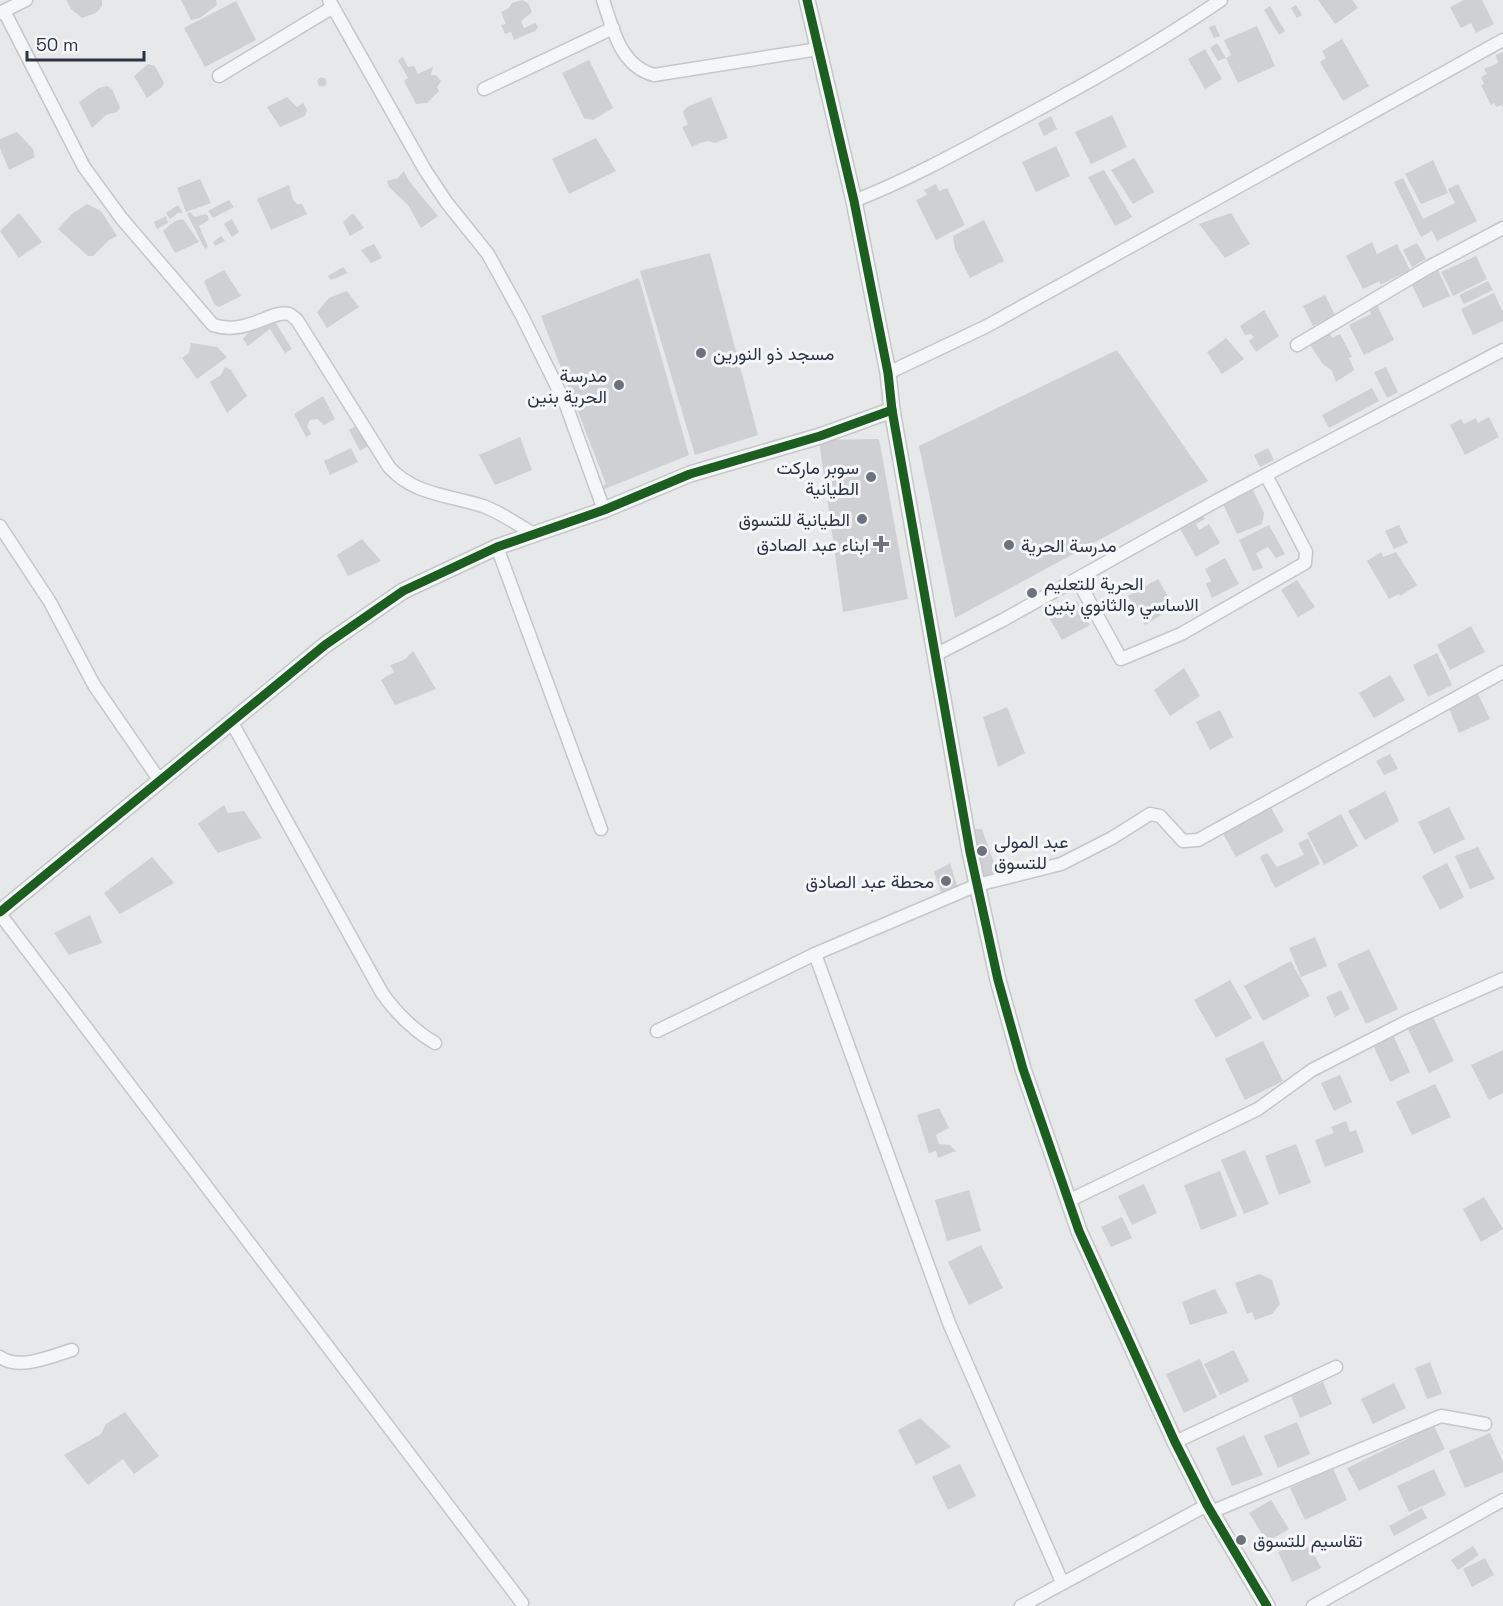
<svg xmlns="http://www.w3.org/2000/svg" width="1503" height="1606" font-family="'Space Grotesk',Vazirmatn,sans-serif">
<rect width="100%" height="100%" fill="#e6e8ea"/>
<!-- building -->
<g fill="#ced0d3">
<path d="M 66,0 L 102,0 L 102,6 L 96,13 L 82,18 L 71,9 Z"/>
<path d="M 181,0 L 216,0 L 217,5 L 200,18 L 191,20 Z"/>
<path d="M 522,0 L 528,3 L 532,12 L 521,21 L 524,28 L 535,23 L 538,27 L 535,31 L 514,40 L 511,32 L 505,34 L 501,25 L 506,24 L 501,12 L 509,8 L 512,3 Z"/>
<path d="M 1318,0 L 1352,0 L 1358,8 L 1335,24 Z"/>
<path d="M 1464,0 L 1482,0 L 1494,24 L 1476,33 L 1471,23 L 1461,28 L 1450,7 Z"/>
<path d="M 236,1 L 256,40 L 205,67 L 184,28 Z"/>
<path d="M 1296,5 L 1302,15 L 1297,18 L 1291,8 Z"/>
<path d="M 1270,6 L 1285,31 L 1279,35 L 1264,10 Z"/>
<path d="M 1215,25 L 1220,36 L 1214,38 L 1209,27 Z"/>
<path d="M 1257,26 L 1275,66 L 1238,83 L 1226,58 L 1218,61 L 1210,48 L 1217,43 L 1226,58 L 1231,55 L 1224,40 Z"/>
<path d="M 1342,39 L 1369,86 L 1343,101 L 1320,62 L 1326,58 L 1322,51 Z"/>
<path d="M 1205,49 L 1222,79 L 1205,89 L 1188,59 Z"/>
<path d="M 1503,52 L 1503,108 L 1501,105 L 1497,107 L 1494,103 L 1491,105 L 1481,85 L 1484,84 L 1481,77 L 1487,74 L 1484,69 L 1498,63 L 1496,55 Z"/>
<path d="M 403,57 L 408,67 L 414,66 L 418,74 L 433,67 L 431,75 L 436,75 L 441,81 L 437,87 L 439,91 L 427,103 L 416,104 L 404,81 L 408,78 L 398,60 Z"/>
<path d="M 589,60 L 613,108 L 593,120 L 584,118 L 562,73 Z"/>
<path d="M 148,64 L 155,66 L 164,83 L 161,88 L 147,98 L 134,76 Z"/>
<circle cx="322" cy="82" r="4.5"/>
<path d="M 107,86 L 112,89 L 120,108 L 117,112 L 106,115 L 92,128 L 79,102 L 99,88 Z"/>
<path d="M 287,97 L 297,107 L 303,103 L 307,110 L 305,116 L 280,127 L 267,107 Z"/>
<path d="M 711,97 L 728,138 L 715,143 L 708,141 L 700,143 L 692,147 L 682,127 L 688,125 L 683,112 L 687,107 Z"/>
<path d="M 1112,115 L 1127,147 L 1091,164 L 1075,132 Z"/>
<path d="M 1051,116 L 1057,129 L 1044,136 L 1038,123 Z"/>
<path d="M 17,132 L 33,149 L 35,157 L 9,170 L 0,148 L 0,139 Z"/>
<path d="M 596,138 L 616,171 L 569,194 L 552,159 Z"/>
<path d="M 1056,146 L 1070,176 L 1036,192 L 1022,162 Z"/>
<path d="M 1134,158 L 1154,192 L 1133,204 L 1111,170 Z"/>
<path d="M 1433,160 L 1448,193 L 1421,204 L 1405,174 Z"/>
<path d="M 1104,170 L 1132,217 L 1115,226 L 1088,177 Z"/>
<path d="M 404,171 L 409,181 L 438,216 L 421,228 L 408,205 L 389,187 L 387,181 L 398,178 Z"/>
<path d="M 1403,178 L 1423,219 L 1455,203 L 1448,189 L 1458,184 L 1477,221 L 1437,241 L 1432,231 L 1421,237 L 1394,182 Z"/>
<path d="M 200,179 L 211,203 L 186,212 L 177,188 Z"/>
<path d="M 936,184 L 939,191 L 947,188 L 965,225 L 936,240 L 916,200 L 927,195 L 924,190 Z"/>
<path d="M 289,185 L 293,200 L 297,204 L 302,204 L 307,214 L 271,230 L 257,199 Z"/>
<path d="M 229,200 L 234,207 L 213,218 L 208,211 Z"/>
<path d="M 87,204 L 101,211 L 117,236 L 109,240 L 93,256 L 88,256 L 58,229 L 72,214 Z"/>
<path d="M 178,205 L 183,213 L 178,213 L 170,219 L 166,213 Z"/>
<path d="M 190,212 L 195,217 L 205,214 L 208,216 L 209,220 L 199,226 L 208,247 L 205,249 L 187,214 Z"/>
<path d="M 19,213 L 42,242 L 19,258 L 0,231 Z"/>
<path d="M 353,213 L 364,228 L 350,236 L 343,222 Z"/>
<path d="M 1231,213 L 1250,244 L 1225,258 L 1199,224 Z"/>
<path d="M 166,216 L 168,223 L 157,229 L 154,222 Z"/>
<path d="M 183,219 L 199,242 L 175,253 L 163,231 L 175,221 Z"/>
<path d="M 232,219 L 239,232 L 232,237 L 224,224 Z"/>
<path d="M 984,220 L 1004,261 L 970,278 L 955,249 L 953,236 Z"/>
<path d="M 221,236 L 225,241 L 215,246 L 213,242 Z"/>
<path d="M 1372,242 L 1377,254 L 1397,244 L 1410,270 L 1380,285 L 1380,281 L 1363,289 L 1346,256 Z"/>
<path d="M 1417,243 L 1426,259 L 1412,267 L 1403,250 Z"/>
<path d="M 374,244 L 382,258 L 371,263 L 361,250 Z"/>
<path d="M 710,253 L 758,435 L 695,455 L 640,271 Z"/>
<path d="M 1476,256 L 1487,279 L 1453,296 L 1441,272 Z"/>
<path d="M 343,267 L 348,273 L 331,280 L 328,276 Z"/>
<path d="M 224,270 L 241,296 L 219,307 L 214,304 L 204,281 Z"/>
<path d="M 1438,270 L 1450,296 L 1423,308 L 1411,283 Z"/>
<path d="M 639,278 L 689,455 L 597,492 L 606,484 L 541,316 Z"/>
<path d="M 1488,281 L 1493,290 L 1464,304 L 1459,295 Z"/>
<path d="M 347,291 L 359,307 L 327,328 L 317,312 L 329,298 Z"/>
<path d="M 1494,293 L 1503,312 L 1503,321 L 1473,335 L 1461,309 Z"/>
<path d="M 1325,295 L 1335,315 L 1313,326 L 1303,306 Z"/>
<path d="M 1377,305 L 1394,340 L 1364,355 L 1349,325 L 1371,314 L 1370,309 Z"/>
<path d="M 1264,310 L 1279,336 L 1256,352 L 1249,341 L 1254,337 L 1251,334 L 1245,335 L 1240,326 Z"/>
<path d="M 272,317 L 292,349 L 285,353 L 270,329 L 248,346 L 243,339 L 249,332 Z"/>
<path d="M 1329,333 L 1332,338 L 1340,334 L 1352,357 L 1349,358 L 1354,370 L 1336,382 L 1332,371 L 1322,363 L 1309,343 Z"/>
<path d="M 1226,338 L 1244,359 L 1222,374 L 1207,352 Z"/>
<path d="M 191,343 L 217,347 L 227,357 L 197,379 L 182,358 L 189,353 Z"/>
<path d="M 1117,350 L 1208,481 L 955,618 L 919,446 Z"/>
<path d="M 225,367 L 231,370 L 247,396 L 227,413 L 210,382 L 221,375 Z"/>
<path d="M 1386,367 L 1398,392 L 1387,398 L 1374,372 Z"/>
<path d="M 1372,388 L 1379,401 L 1329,428 L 1322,415 Z"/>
<path d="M 323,396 L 335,419 L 324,425 L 318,419 L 310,420 L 307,426 L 311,434 L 306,437 L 294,414 Z"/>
<path d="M 1489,417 L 1499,437 L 1465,455 L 1450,425 L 1461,419 L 1464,424 L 1476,418 L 1478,423 Z"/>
<path d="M 357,425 L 368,446 L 360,451 L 349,430 Z"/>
<path d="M 520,437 L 532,470 L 495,485 L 479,455 Z"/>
<path d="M 879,439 L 908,599 L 843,612 L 819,440 Z"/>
<path d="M 351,448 L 358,462 L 330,475 L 324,461 Z"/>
<path d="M 1268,448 L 1274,460 L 1260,467 L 1254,455 Z"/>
<path d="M 1253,490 L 1264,513 L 1262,524 L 1237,534 L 1223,504 Z"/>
<path d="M 1202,512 L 1205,519 L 1196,524 L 1199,530 L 1209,524 L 1220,543 L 1196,557 L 1178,525 Z"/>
<path d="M 1269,525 L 1285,554 L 1276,558 L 1268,547 L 1256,553 L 1263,568 L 1253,571 L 1239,540 Z"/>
<path d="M 1399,525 L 1408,543 L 1394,549 L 1385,531 Z"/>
<path d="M 362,539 L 381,561 L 348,576 L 337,555 Z"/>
<path d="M 1381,552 L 1383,557 L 1396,552 L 1417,585 L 1400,596 L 1399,594 L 1389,599 L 1367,561 Z"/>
<path d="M 1225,558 L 1239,584 L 1212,598 L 1206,584 L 1211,581 L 1205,569 Z"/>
<path d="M 1158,579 L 1174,607 L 1145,625 L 1128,596 Z"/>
<path d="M 1297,580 L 1315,607 L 1298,617 L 1281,590 Z"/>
<path d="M 1077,601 L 1090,625 L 1062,640 L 1048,616 Z"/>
<path d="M 1471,626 L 1485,652 L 1450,670 L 1437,645 Z"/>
<path d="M 413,651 L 436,689 L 395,705 L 381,680 L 394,672 L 390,665 L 404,660 Z"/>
<path d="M 1437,653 L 1452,685 L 1428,697 L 1413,665 Z"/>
<path d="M 1184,668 L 1200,696 L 1170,716 L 1154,690 Z"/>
<path d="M 1390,675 L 1405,700 L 1374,718 L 1359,693 Z"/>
<path d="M 1476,690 L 1490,719 L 1459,733 L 1447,704 Z"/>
<path d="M 1007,707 L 1025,753 L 998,767 L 983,717 Z"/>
<path d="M 1220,710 L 1233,737 L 1210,750 L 1196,722 Z"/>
<path d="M 1390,754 L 1398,769 L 1384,775 L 1376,761 Z"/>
<path d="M 1385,791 L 1399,821 L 1365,840 L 1348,811 Z"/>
<path d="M 224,805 L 228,813 L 244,811 L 262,838 L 218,853 L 198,824 Z"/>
<path d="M 1270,806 L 1284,831 L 1236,857 L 1222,832 Z"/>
<path d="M 1449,807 L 1465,839 L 1434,854 L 1418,822 Z"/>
<path d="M 1341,814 L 1358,846 L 1324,865 L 1307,833 Z"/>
<path d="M 969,829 L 982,829 L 997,872 L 979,878 Z"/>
<path d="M 1308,838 L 1320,864 L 1275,888 L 1260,857 L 1267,853 L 1277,867 L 1304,855 L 1298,843 Z"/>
<path d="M 1478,847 L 1495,879 L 1470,889 L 1455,856 Z"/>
<path d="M 152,857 L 174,883 L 120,914 L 104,893 Z"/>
<path d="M 950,863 L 957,886 L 941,892 L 934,872 Z"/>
<path d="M 1447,863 L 1464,897 L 1440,910 L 1422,876 Z"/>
<path d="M 90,915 L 102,943 L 69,955 L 54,933 Z"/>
<path d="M 1315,937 L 1327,966 L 1301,977 L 1289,948 Z"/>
<path d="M 1369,949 L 1398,1009 L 1366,1024 L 1337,964 Z"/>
<path d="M 1291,961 L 1310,996 L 1263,1021 L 1244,986 Z"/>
<path d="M 1230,980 L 1252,1018 L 1216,1038 L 1194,1000 Z"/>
<path d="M 1341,990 L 1350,1009 L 1335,1017 L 1326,997 Z"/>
<path d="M 1432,1015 L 1454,1061 L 1429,1073 L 1407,1027 Z"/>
<path d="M 1393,1035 L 1410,1072 L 1390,1082 L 1373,1045 Z"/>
<path d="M 1263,1041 L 1283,1081 L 1245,1100 L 1225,1059 Z"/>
<path d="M 1503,1050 L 1503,1093 L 1489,1100 L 1471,1065 Z"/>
<path d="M 1340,1075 L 1352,1102 L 1334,1111 L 1321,1083 Z"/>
<path d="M 1435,1084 L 1451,1117 L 1412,1135 L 1396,1102 Z"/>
<path d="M 939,1108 L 949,1128 L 936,1135 L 939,1144 L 950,1145 L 956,1151 L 938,1158 L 936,1151 L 929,1153 L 917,1115 Z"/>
<path d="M 1346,1121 L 1350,1132 L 1356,1130 L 1364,1152 L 1325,1167 L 1315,1140 L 1334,1133 L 1331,1127 Z"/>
<path d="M 1296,1144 L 1311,1183 L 1279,1195 L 1265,1156 Z"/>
<path d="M 1245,1150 L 1269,1204 L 1244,1214 L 1221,1160 Z"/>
<path d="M 1220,1171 L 1237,1216 L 1201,1230 L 1184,1185 Z"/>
<path d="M 1144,1184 L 1157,1213 L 1132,1225 L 1118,1196 Z"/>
<path d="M 969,1190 L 981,1231 L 947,1241 L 935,1200 Z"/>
<path d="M 1484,1197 L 1503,1229 L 1481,1242 L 1463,1209 Z"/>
<path d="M 1122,1217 L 1132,1238 L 1111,1247 L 1101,1227 Z"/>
<path d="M 981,1245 L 1003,1288 L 969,1305 L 948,1262 Z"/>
<path d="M 1260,1274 L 1272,1280 L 1280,1304 L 1272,1314 L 1255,1320 L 1252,1312 L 1247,1314 L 1235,1283 Z"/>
<path d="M 1215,1289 L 1228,1313 L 1190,1325 L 1182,1302 Z"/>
<path d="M 1234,1350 L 1249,1381 L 1220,1395 L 1204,1364 Z"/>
<path d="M 1200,1359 L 1217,1397 L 1184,1413 L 1166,1374 Z"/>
<path d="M 1430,1362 L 1442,1394 L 1427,1399 L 1415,1368 Z"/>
<path d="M 1323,1382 L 1332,1404 L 1300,1418 L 1291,1396 Z"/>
<path d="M 1394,1383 L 1406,1408 L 1373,1424 L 1361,1399 Z"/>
<path d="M 125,1412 L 159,1456 L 134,1474 L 123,1459 L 88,1485 L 64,1455 L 101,1434 L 106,1424 Z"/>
<path d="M 920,1418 L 951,1447 L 916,1465 L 898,1430 Z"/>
<path d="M 1297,1422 L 1310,1454 L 1278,1468 L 1264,1436 Z"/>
<path d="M 1434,1426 L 1445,1449 L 1359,1491 L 1347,1468 Z"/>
<path d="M 1490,1433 L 1503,1462 L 1503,1472 L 1465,1488 L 1449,1451 Z"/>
<path d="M 1244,1435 L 1263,1475 L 1232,1486 L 1216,1448 Z"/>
<path d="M 960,1464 L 976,1496 L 948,1510 L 932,1477 Z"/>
<path d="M 1333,1468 L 1347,1500 L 1305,1520 L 1290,1488 Z"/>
<path d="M 1434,1469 L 1446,1495 L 1409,1512 L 1397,1486 Z"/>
<path d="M 1271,1500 L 1289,1529 L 1267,1542 L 1249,1513 Z"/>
<path d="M 1422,1508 L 1427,1518 L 1394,1536 L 1389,1526 Z"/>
<path d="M 1299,1541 L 1304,1549 L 1310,1546 L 1321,1568 L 1292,1582 L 1278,1552 Z"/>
<path d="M 1473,1546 L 1479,1555 L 1458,1570 L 1451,1560 Z"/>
<path d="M 1485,1558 L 1494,1575 L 1472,1587 L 1463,1569 Z"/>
</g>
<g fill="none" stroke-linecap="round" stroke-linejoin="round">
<!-- minor casing -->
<g stroke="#c4c6c8" stroke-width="15">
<g id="minor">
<path d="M 329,0 L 425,170 L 447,203 L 488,254 L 522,316 L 566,405 L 604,510"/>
<path d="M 603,0 C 613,29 620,66 654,75 L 818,49"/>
<path d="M 4,11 L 84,167 L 122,219 L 213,325 C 247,336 272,309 289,314 C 292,315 294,318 297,320 L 389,467 C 414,495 449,495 483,506 C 500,512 517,524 532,533"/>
<path d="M 0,13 L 26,0"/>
<path d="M 219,76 L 333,7"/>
<path d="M 484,89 L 613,28"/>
<path d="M 854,201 C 905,181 953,155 1001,129 C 1076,90 1151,48 1221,0"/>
<path d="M 1297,345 L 1429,267 L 1503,228"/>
<path d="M 888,373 L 987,326 L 1503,40"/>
<path d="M 0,526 L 50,602 L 94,685 L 160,781"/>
<path d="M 497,547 L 601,829"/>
<path d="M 1077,579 L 1121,659 L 1181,634 L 1305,563 L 1306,552 L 1266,475"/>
<path d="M 937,654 L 1003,620 L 1218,500 L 1503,350"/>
<path d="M 231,721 L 382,993 C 397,1014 413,1030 435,1043"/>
<path d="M 0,914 L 522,1603"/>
<path d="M 815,954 L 949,1323 L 1062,1582"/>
<path d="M 657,1031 L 815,954 L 977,885 L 1061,864 L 1112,838 L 1150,814 L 1160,816 L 1183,841 L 1198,840 L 1503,672"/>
<path d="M 1068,1201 L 1258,1109 L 1312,1070 L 1408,1021 L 1503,979"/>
<path d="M 0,1357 C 19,1371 52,1356 72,1350"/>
<path d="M 1175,1442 L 1336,1367"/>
<path d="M 1211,1512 L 1441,1416 L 1485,1424"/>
<path d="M 1021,1606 L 1207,1505"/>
<path d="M 1313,1606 L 1503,1500"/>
</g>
</g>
<!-- tertiary casing -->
<g stroke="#c4c6c8" stroke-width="18">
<g id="tertiary">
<path d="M 807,0 L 854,201 L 888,373 L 892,410 L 970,852 L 998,980 L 1023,1069 L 1079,1231 L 1175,1442 L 1207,1505 L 1267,1606"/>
<path d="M 0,912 L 325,645 L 403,591 L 497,547 L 604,510 L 690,474 L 820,436 L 892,410"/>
</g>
</g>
<!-- minor -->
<use href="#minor" stroke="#f5f6f7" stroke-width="12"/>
<!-- tertiary -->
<use href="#tertiary" stroke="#f5f6f7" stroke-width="15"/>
<!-- cycleway casing -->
<g stroke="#f4f6f9" stroke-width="13">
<g id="cycleway">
<path d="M 807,0 L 854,201 L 888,373 L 892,410 L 970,852 L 998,980 L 1023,1069 L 1079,1231 L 1175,1442 L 1207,1505 L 1267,1606"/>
<path d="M 0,912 L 325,645 L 403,591 L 497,547 L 604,510 L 690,474 L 820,436 L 892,410"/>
</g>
</g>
<!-- cycleway -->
<use href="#cycleway" stroke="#1b5e20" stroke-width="9"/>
</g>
<!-- markers -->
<g fill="#6c737f" stroke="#f4f6f9" stroke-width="2">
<circle cx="701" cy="353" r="6"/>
<circle cx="619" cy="385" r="6"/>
<circle cx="871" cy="477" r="6"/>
<circle cx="862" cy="519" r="6"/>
<path d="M878 535h6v6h6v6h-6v6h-6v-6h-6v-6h6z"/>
<circle cx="1009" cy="545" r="6"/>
<circle cx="1032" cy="593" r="6"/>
<circle cx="982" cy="851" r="6"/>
<circle cx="946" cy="881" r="6"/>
<circle cx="1241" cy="1540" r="6"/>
</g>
<g text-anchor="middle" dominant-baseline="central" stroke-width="6" stroke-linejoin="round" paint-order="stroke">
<!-- poi labels -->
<g font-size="18" fill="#2b3445" stroke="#f4f6f9" text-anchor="start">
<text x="713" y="353">مسجد ذو النورين</text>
<text x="607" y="375" text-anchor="end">مدرسة<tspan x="607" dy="21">الحرية بنين</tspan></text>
<text x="859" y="467" text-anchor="end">سوبر ماركت<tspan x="859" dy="21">الطيانية</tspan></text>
<text x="850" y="519" text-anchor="end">الطيانية للتسوق</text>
<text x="869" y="544" text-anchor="end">ابناء عبد الصادق</text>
<text x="1021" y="545">مدرسة الحرية</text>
<text x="1044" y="583">الحرية للتعليم<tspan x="1044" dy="21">الاساسي والثانوي بنين</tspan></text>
<text x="994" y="841">عبد المولى<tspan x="994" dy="21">للتسوق</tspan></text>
<text x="934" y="881" text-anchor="end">محطة عبد الصادق</text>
<text x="1253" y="1540">تقاسيم للتسوق</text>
</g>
</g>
<!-- scale -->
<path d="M27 51v9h117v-9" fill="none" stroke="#2b3445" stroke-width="3"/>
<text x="36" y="51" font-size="18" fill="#2b3445" stroke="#f4f6f9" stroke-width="4.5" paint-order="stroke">50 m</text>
</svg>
